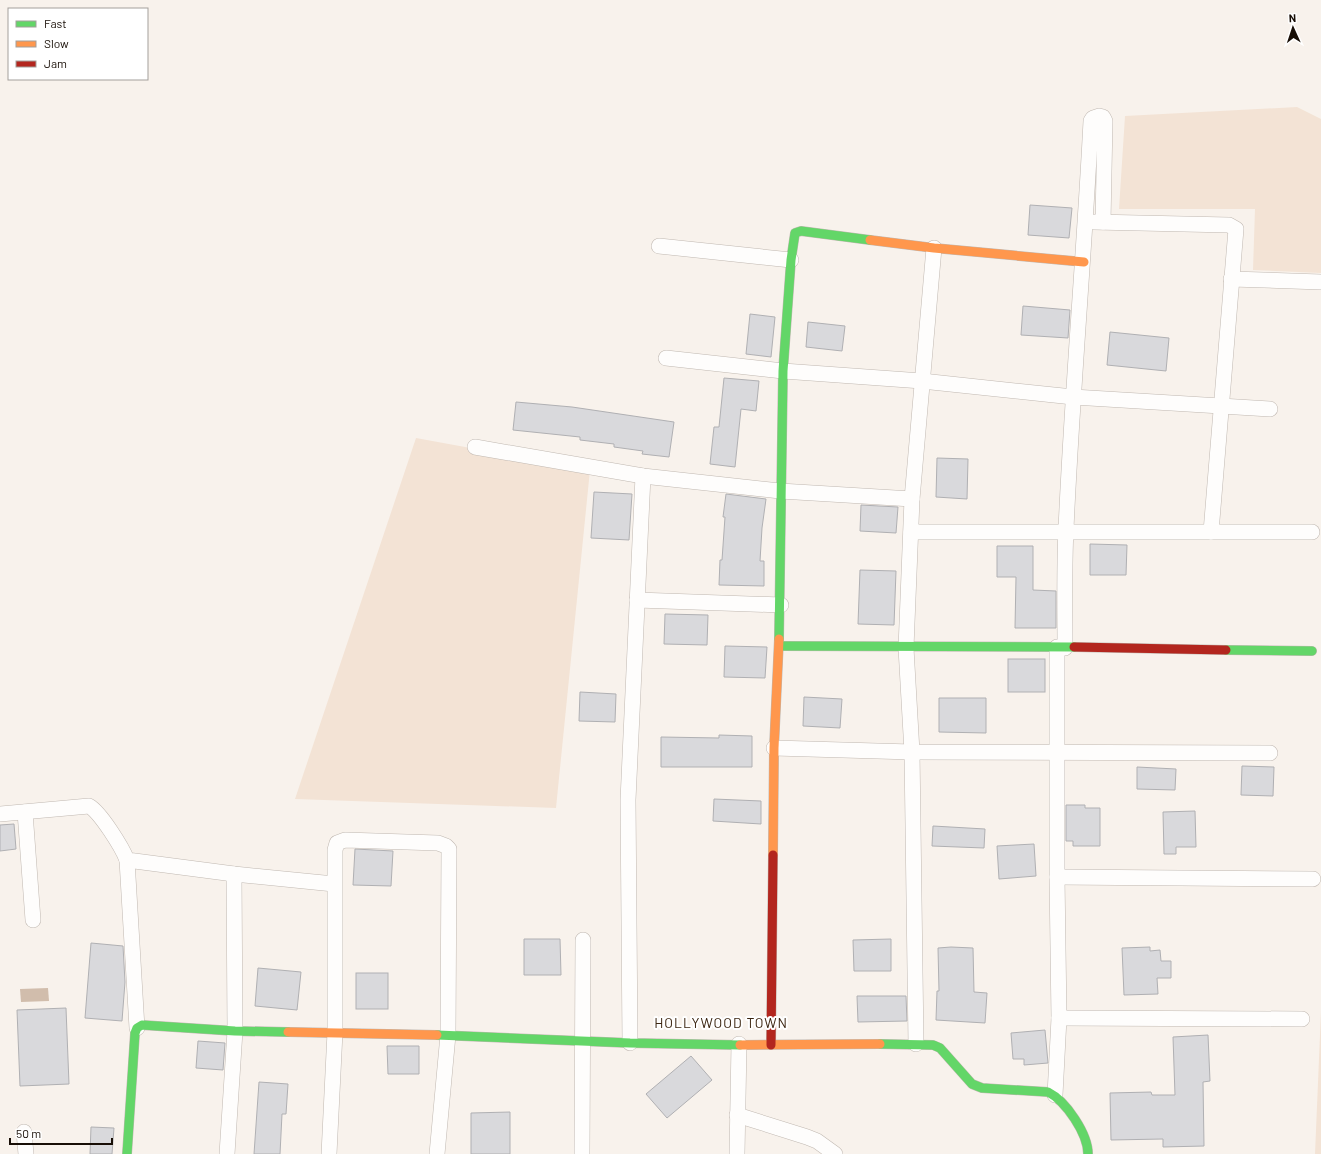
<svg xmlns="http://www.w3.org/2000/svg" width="1321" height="1154" font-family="Barlow,sans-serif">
<rect width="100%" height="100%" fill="#f8f2ec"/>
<!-- green -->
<g fill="#f3e3d5">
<path d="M 1297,107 L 1321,119 L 1321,273 L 1253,270 L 1255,209 L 1119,209 L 1125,116 Z"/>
<path d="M 416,438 L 590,470 L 556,808 L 295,799 Z"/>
<path d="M 1321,1011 L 1321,1154 L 1315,1154 Z"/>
</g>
<!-- water -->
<path fill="#d1bdac" d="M 48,988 L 49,1001 L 21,1002 L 20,989 Z"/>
<!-- building -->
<g fill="#d9d9dc" stroke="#b0b0b3">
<path d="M 1030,205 L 1072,208 L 1069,238 L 1028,235 Z"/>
<path d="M 1023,306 L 1070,310 L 1068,338 L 1021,335 Z"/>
<path d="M 750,314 L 775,317 L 771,357 L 746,354 Z"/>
<path d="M 808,322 L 845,326 L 842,351 L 806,347 Z"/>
<path d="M 1110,332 L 1169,338 L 1166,371 L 1107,365 Z"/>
<path d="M 724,378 L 759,381 L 756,411 L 741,409 L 735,467 L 710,464 L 714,427 L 719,427 Z"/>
<path d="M 516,402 L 572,407 L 674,422 L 669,457 L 642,454 L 643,451 L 614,447 L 614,444 L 580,440 L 580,437 L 513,430 Z"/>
<path d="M 937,458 L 968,459 L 967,499 L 936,497 Z"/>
<path d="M 594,492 L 632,494 L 629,540 L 591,538 Z"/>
<path d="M 726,494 L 766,499 L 762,528 L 760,561 L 764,561 L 764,586 L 719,585 L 720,560 L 722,560 L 725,517 L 723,517 Z"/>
<path d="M 861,505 L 898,507 L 896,533 L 860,531 Z"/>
<path d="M 1090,544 L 1127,545 L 1126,575 L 1090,575 Z"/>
<path d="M 997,546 L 1033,546 L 1033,590 L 1056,591 L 1056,628 L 1015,628 L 1016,577 L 997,577 Z"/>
<path d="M 860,570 L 896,571 L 894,625 L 858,624 Z"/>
<path d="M 665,614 L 708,615 L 707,645 L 664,644 Z"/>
<path d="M 725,646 L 767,647 L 765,678 L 724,677 Z"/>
<rect x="1008" y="659" width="37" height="33"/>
<path d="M 580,692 L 616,694 L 615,722 L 579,721 Z"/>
<path d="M 804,697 L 842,699 L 840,728 L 803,726 Z"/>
<path d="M 939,698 L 986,698 L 986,733 L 939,732 Z"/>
<path d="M 719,735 L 752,736 L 752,767 L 661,767 L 661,737 L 719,738 Z"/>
<path d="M 1242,766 L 1274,767 L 1273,796 L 1241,795 Z"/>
<path d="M 1137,767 L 1176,769 L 1175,790 L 1137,789 Z"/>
<path d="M 714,799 L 761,801 L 761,824 L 713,821 Z"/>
<path d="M 1066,805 L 1085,805 L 1085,808 L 1100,808 L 1100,846 L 1073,846 L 1073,841 L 1066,841 Z"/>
<path d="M 1195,811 L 1196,847 L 1176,847 L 1176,854 L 1164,854 L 1163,812 Z"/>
<path d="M 14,824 L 16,849 L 0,851 L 0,825 Z"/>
<path d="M 933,826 L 985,829 L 984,848 L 932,846 Z"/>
<path d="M 1034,844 L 1036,876 L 999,879 L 997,846 Z"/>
<path d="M 355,849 L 393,851 L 391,886 L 353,885 Z"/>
<path d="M 524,939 L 560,939 L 561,975 L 524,975 Z"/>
<path d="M 891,939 L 891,971 L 854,971 L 853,940 Z"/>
<path d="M 91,943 L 123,946 L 125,982 L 122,1021 L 85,1018 Z"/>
<path d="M 951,947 L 973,948 L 974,992 L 987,993 L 985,1023 L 936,1020 L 937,991 L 939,991 L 938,948 Z"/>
<path d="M 1150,947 L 1150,951 L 1160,950 L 1161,961 L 1171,961 L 1171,978 L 1157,978 L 1158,994 L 1124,995 L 1122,948 Z"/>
<path d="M 258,968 L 301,972 L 297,1010 L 255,1006 Z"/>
<rect x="356" y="973" width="32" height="36"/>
<path d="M 857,996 L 906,996 L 907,1021 L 858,1022 Z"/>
<path d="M 66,1008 L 69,1084 L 20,1086 L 17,1010 Z"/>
<path d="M 1045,1030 L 1048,1063 L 1024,1065 L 1024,1059 L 1013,1059 L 1011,1033 Z"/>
<path d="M 1208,1035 L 1210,1081 L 1203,1082 L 1204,1146 L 1163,1147 L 1163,1139 L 1111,1140 L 1110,1093 L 1151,1092 L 1152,1095 L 1175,1095 L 1173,1037 Z"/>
<path d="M 198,1041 L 225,1043 L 223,1070 L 196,1068 Z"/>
<path d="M 387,1046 L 419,1046 L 419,1074 L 388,1074 Z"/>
<path d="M 691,1056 L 712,1080 L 667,1118 L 646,1094 Z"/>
<path d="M 259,1082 L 288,1084 L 286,1114 L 282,1114 L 280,1154 L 254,1154 Z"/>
<path d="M 510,1112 L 510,1154 L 471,1154 L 471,1113 Z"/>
<path d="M 91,1127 L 114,1128 L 112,1154 L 90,1154 Z"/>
</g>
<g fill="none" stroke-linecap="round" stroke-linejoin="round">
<!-- street casing -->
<g stroke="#c0b8b1" stroke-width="16">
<g id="street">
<path d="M 1094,222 L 1229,225 L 1236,229 L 1211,532"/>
<path d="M 659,246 L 791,260"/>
<path d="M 1231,279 L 1321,282"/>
<path d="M 666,358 L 783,371 L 922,381 L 1073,397 L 1270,409"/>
<path d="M 475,447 L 643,476 L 780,491 L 912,499"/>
<path d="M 911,532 L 1312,532"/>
<path d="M 637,600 L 781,605"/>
<path d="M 1065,648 C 1065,608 1064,569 1066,529 C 1072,393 1084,258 1091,121 L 1093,118 L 1099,116 L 1103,117 L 1105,121 L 1103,222"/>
<path d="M 774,748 L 912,752 L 1270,753"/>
<path d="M 25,812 L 33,920"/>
<path d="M 0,814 L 89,806 C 100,812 122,847 127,860 L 234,874 L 334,884"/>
<path d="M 127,860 L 137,1028"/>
<path d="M 1057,877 L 1313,879"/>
<path d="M 1059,1018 L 1302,1019"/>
<path d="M 630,1043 L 628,800 L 643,476"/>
<path d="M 916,1044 L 912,752 L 906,648 L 912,499 L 934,248"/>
<path d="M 1055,1095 L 1059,1018 L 1057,877 L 1057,647"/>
<path d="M 737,1115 L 807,1137 L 817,1141 L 835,1154"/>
<path d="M 24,1132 L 26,1154"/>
<path d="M 227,1154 L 235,1031 L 234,874"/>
<path d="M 329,1154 L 335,1032 L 335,850 L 337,843 L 345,840 L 438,843 L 446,846 L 449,849 L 448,1035 L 437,1154"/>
<path d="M 582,1154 L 583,940"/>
<path d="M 737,1154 L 739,1044"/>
</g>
</g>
<!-- fast casing -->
<g stroke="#c0b8b1" stroke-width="10">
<g id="fast">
<path d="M 779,639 L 783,371 L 791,260 L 795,233 L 801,231 L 870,240"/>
<path d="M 780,646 L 1074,647"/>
<path d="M 1226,650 L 1312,651"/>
<path d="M 437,1035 L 630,1043 L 740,1045"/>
<path d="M 880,1044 L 933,1045 L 940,1048 L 972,1084 L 982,1088 L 1048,1092 C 1066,1101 1088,1134 1088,1154"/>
<path d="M 127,1154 L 135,1033 L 137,1028 L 142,1025 L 235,1031 L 288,1032"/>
</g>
</g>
<!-- slow casing -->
<g stroke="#c0b8b1" stroke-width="10">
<g id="slow">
<path d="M 870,240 L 934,248 L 1084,262"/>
<path d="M 773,855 L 774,748 L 779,639"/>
<path d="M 288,1032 L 437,1035"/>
<path d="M 740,1045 L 880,1044"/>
</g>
</g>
<!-- jam casing -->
<g stroke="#c0b8b1" stroke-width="10">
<g id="jam">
<path d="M 1074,647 L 1226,650"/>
<path d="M 771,1045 L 773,855"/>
</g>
</g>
<!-- street -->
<use href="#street" stroke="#fefdfc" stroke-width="15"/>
<!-- fast -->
<use href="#fast" stroke="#63d668" stroke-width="9"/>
<!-- slow -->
<use href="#slow" stroke="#ff974d" stroke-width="9"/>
<!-- jam -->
<use href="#jam" stroke="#b3261e" stroke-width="9"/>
</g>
<g text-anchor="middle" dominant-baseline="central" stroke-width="4" stroke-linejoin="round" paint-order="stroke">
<!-- neighbourhood labels -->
<g font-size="14" letter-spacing="1" fill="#3b2510" stroke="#fff">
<text x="721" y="1022">HOLLYWOOD TOWN</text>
</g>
</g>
<!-- legend -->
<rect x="8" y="8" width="140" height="72" fill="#ffffff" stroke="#a39f9b"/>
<rect x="16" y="21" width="20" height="6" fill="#63d668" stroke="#a39f9b"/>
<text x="44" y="28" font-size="12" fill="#180e06">Fast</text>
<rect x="16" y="41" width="20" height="6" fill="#ff974d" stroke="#a39f9b"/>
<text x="44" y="48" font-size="12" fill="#180e06">Slow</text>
<rect x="16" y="61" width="20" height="6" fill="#b3261e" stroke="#a39f9b"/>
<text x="44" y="68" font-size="12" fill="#180e06">Jam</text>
<!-- north arrow -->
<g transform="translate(1293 28) rotate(357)" stroke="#ffffff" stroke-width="3" paint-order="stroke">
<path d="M0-3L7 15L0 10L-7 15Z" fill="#180e06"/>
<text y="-6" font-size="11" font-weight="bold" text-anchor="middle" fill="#180e06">N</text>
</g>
<!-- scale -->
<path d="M10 1138v6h102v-6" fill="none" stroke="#180e06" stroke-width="2"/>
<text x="16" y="1138" font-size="12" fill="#180e06" stroke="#ffffff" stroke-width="3" paint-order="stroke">50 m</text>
</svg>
